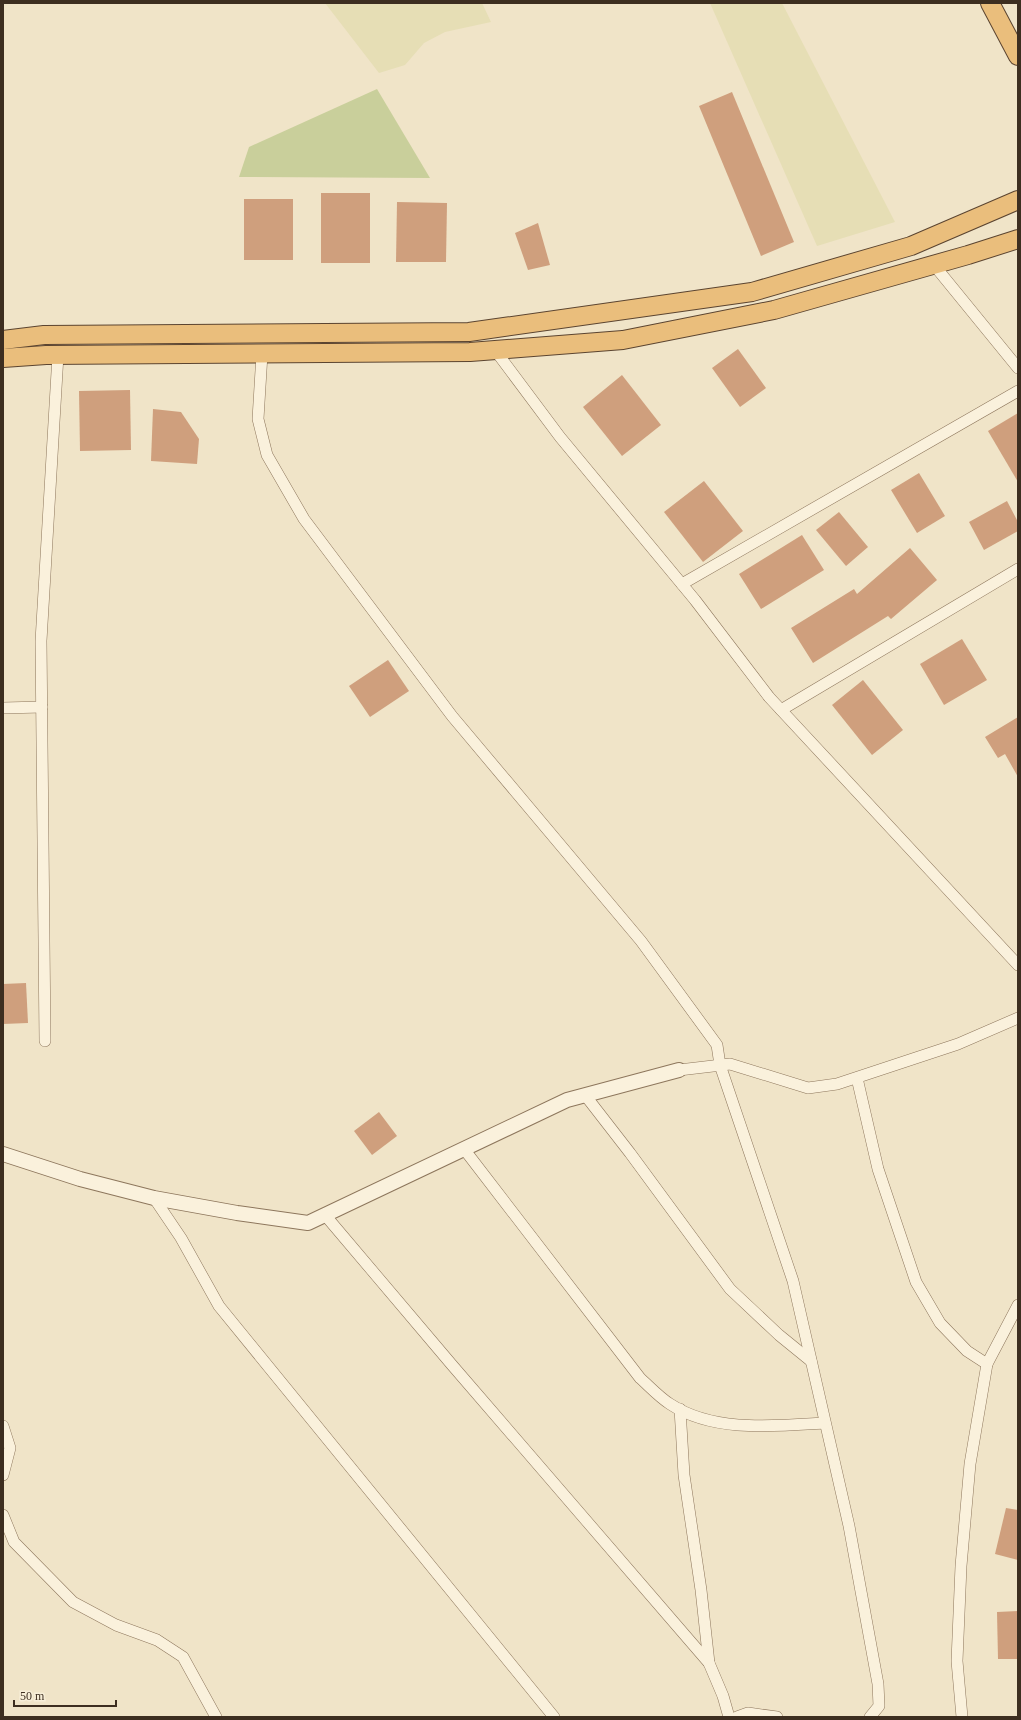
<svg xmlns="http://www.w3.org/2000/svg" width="1021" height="1720" font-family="'Times New Roman',serif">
<rect width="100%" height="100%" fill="#f0e4c8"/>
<!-- farmland -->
<g fill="#e6deb5">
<path d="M 325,3 L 482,3 L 491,22 L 445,32 L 424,43 L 405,65 L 379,73 Z"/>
<path d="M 710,3 L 782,3 L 895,222 L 817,246 Z"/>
</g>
<!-- green -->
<path fill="#c9cf9b" d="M 377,89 L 430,178 L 239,177 L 249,147 Z"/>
<!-- building -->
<g fill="#cf9f7d">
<path d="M 732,92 L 794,242 L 761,256 L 699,106 Z"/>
<rect x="321" y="193" width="49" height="70"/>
<rect x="244" y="199" width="49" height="61"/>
<path d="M 397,202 L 447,203 L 446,262 L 396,262 Z"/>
<path d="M 538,223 L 550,265 L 528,270 L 515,233 Z"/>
<path d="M 738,349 L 766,388 L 740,407 L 712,368 Z"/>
<path d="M 622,375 L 661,425 L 622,456 L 583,407 Z"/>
<path d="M 130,390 L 131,450 L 80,451 L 79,391 Z"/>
<path d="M 153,409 L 181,412 L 199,439 L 197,464 L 151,461 Z"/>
<path d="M 1018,413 L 1018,482 L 988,431 Z"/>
<path d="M 919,473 L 945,516 L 917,533 L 891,490 Z"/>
<path d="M 704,481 L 743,531 L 703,562 L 664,512 Z"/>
<path d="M 1007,501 L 1018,522 L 1018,531 L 984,550 L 969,522 Z"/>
<path d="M 839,512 L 868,547 L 846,566 L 816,530 Z"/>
<path d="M 802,535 L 824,570 L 761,609 L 739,574 Z"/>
<path d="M 910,548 L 937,580 L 891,619 L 888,616 L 813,663 L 791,628 L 854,589 L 857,594 Z"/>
<path d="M 962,639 L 987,680 L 944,705 L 920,664 Z"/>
<path d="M 388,660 L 409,691 L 370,717 L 349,686 Z"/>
<path d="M 863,680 L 903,730 L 872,755 L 832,705 Z"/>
<path d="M 1018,717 L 1018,777 L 1005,754 L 998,758 L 985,737 Z"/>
<path d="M 26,983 L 28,1023 L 3,1024 L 3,984 Z"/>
<path d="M 379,1112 L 397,1136 L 372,1155 L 354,1131 Z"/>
<path d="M 1006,1508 L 1018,1510 L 1018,1560 L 995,1554 Z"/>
<path d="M 1018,1611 L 1018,1659 L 998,1659 L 997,1612 Z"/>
</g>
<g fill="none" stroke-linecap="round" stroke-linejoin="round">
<!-- minor casing -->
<g stroke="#8d765c" stroke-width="12">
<g id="minor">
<path d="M 934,265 L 1018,368"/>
<path d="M 495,350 L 560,437 L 695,600 L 769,697 L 1018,965"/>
<path d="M 262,354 L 258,419 L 267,455 L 304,519 L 452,716 L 641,941 L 717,1045 L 720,1065 L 793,1281 L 849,1526 L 878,1684 L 879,1706 L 870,1717"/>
<path d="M 682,584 L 1018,391"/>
<path d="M 3,708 L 42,707"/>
<path d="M 781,710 L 1018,569"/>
<path d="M 45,1041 L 41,641 L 58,355"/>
<path d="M 679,1070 L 730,1064 L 808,1088 L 837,1084 L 958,1044 L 1018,1018"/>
<path d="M 857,1078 L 878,1169 L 916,1282 L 940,1323 L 967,1351 L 987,1364"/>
<path d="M 585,1095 L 630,1153 L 730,1289 L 779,1335 L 811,1361"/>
<path d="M 464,1149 L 640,1378 C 649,1386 659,1397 670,1404 C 714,1433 775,1426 825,1423"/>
<path d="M 154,1198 L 181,1238 L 219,1306 L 554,1717"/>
<path d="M 325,1215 L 452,1365 L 709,1663 L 723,1696 L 729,1717"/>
<path d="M 680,1409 L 684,1475 L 701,1590 L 709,1663"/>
<path d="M 3,1426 L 10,1448 L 3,1475"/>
<path d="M 3,1515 L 14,1542 L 73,1602 L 116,1625 L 157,1640 L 183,1657 L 216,1717"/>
<path d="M 737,1717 L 748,1713 L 777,1717"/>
<path d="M 962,1717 L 957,1661 L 961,1566 L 970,1464 L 987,1364 L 1018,1305"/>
</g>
</g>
<!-- tertiary casing -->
<g stroke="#8d765c" stroke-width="16">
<path id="tertiary" d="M 3,1154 L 80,1179 L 154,1198 L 237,1213 L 308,1223 L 567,1100 L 679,1070"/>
</g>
<!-- trunk casing -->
<g stroke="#5b4430" stroke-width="20">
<g id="trunk">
<path d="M 990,3 L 1018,56"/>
<path d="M 3,340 L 44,335 L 469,332 L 752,292 L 911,246 L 1018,200"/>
<path d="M 3,358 L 46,355 L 470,352 L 623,340 L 774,310 L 968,255 L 1018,239"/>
</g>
</g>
<!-- minor -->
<use href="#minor" stroke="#faf1dc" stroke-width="11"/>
<!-- tertiary -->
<use href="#tertiary" stroke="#faf1dc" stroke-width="14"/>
<!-- trunk -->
<use href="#trunk" stroke="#eabe7c" stroke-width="18"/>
</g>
<!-- border -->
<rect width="1021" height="1720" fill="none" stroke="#3d2e20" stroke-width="8"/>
<!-- scale -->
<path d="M14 1700v6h102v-6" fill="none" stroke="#3d2e20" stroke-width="2"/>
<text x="20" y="1700" font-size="12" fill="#3d2e20" stroke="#f7eed8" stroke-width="3" paint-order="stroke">50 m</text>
</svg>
